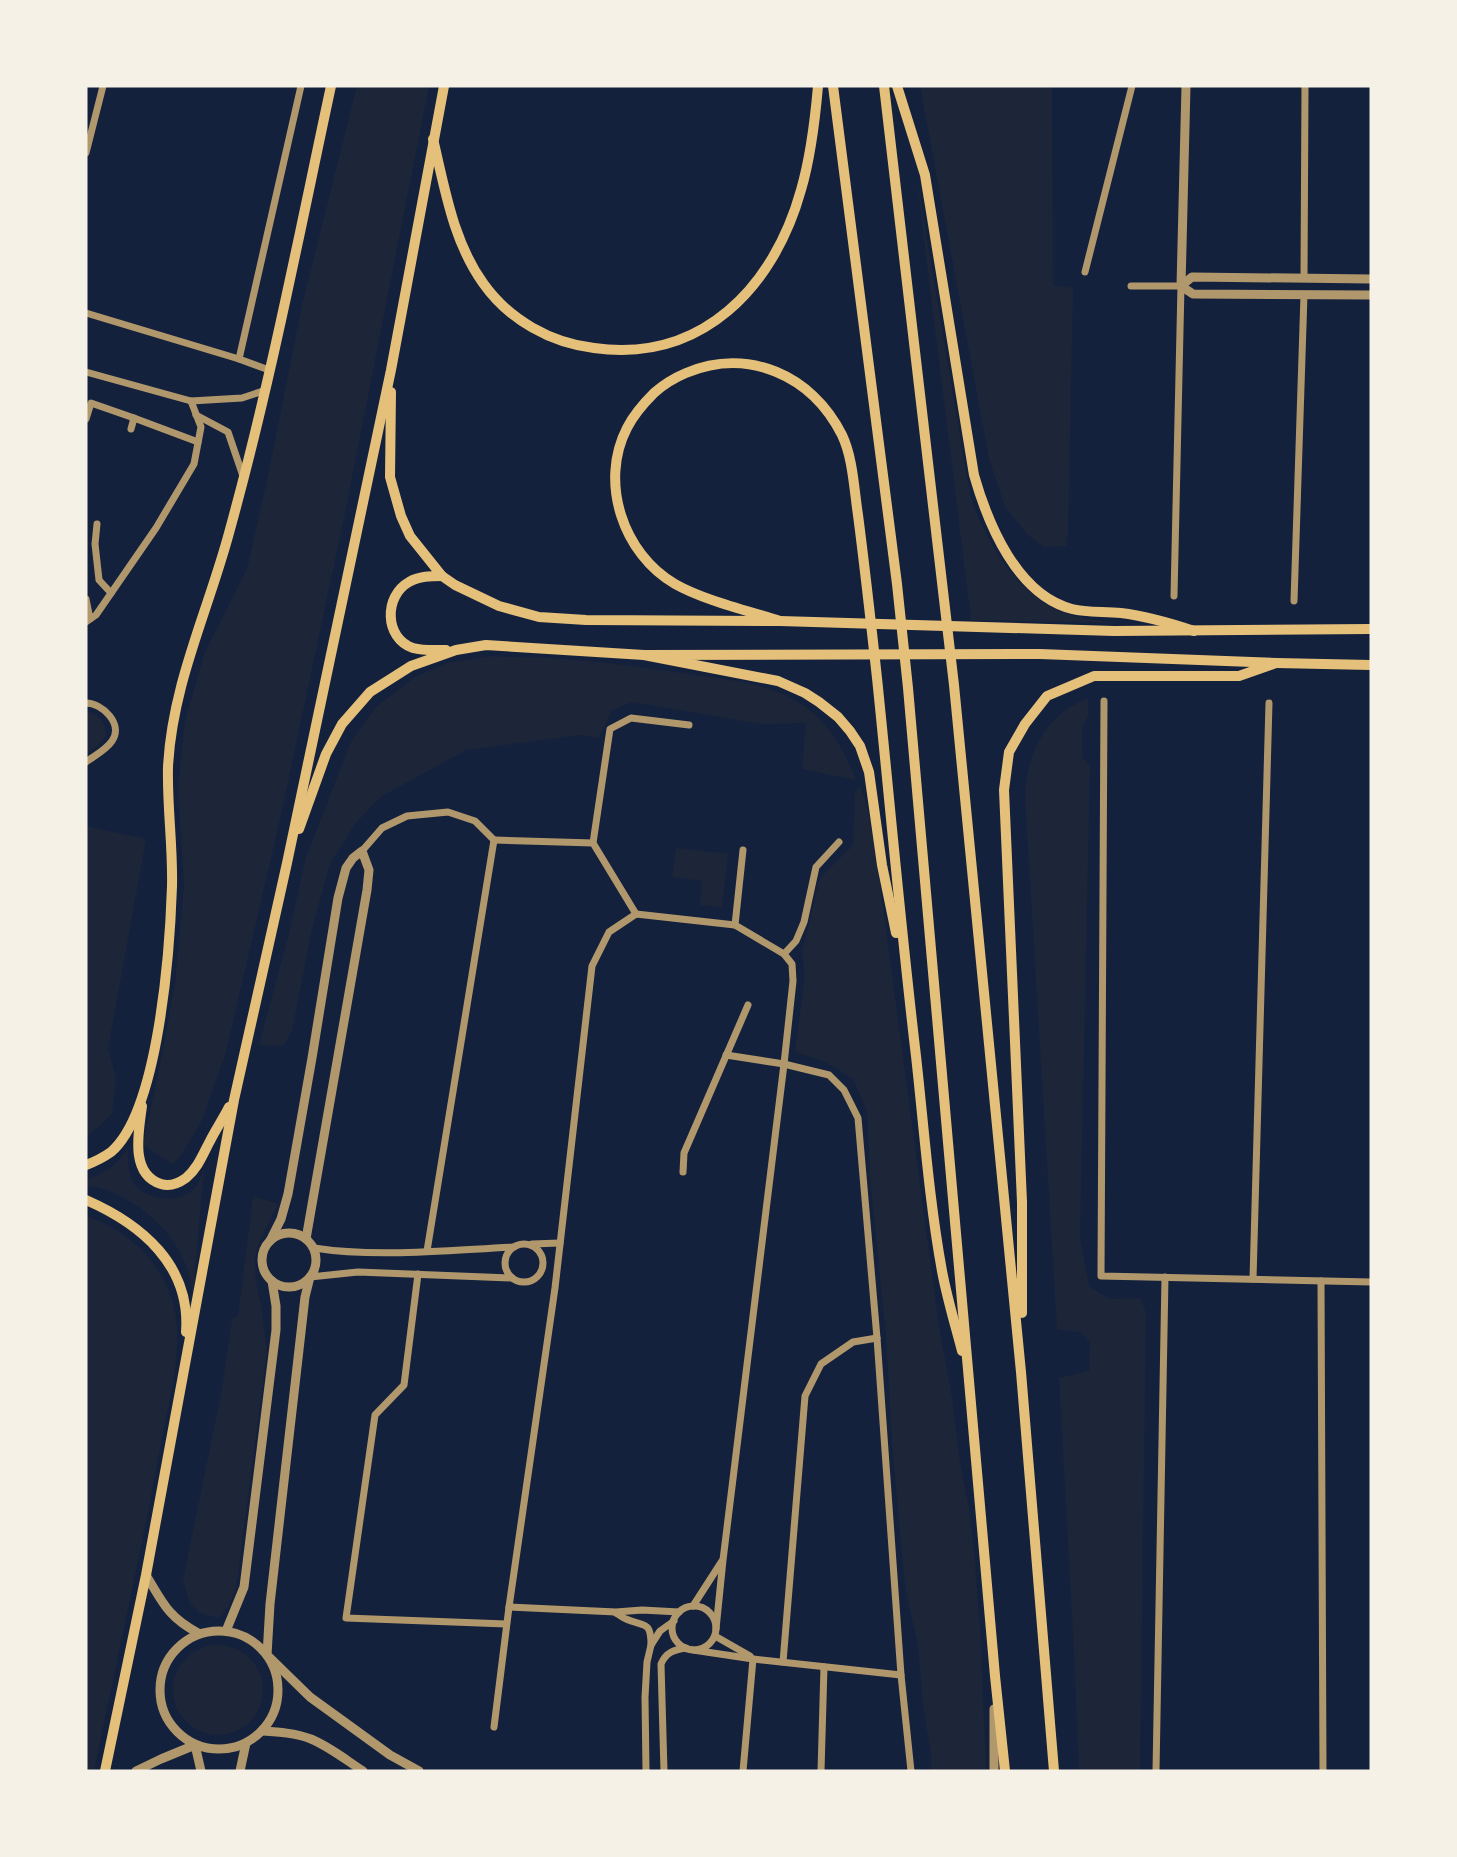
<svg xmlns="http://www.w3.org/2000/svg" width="1457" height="1857" font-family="'Public Sans',sans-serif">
<rect width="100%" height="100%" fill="#14213d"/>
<!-- green -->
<g fill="#1d2539">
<path d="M 357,86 L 429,86 L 344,518 L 281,815 L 226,1052 L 202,1120 L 180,1157 L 173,1164 L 143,1145 L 163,1049 L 175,984 L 184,886 L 178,787 L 185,721 L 205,652 L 247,569 L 270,466 L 301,309 Z"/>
<path d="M 920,86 L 1052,86 L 1053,285 L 1073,288 L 1068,533 L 1066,546 L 1044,547 L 1028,535 L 1005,507 L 989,459 Z"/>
<path d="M 916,174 L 964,460 C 966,472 968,485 971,497 C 985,542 1019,597 1065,613 C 1082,619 1101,621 1119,623 L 971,620 Z"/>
<path d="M 493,656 C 521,658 550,657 578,660 C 615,663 652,669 689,674 C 728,680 767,682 801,704 C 828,721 845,751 856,780 L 802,769 L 806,723 L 760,724 L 633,702 L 612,710 L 599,738 L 581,735 L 466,750 L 379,798 L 355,824 L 330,864 L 312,929 L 292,1031 L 283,1046 L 259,1045 L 288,937 L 306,857 L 351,742 L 376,707 L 415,677 L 448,663 Z"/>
<path d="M 1088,698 L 1088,716 L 1082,729 L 1082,757 L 1090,767 L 1080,1237 L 1089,1286 L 1109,1299 L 1141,1298 L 1146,1314 L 1140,1771 L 1079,1771 L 1074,1652 L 1059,1378 L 1089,1371 L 1090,1342 L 1080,1332 L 1057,1329 L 1025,798 C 1026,754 1045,715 1088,698 Z"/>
<path d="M 87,712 C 101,716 105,721 106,736 L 96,747 L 86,754 Z"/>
<path d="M 860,786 L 868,810 L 880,885 L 939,1326 L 952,1398 L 960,1462 L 969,1508 L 975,1561 L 981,1644 L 986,1771 L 930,1771 L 932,1761 L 923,1705 L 918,1646 L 905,1587 L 892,1443 L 886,1336 L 870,1177 L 867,1111 L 853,1079 L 825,1062 L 795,1052 L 805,975 L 802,952 L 820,878 L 853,845 L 855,793 Z"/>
<path d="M 86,826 L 146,839 L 108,1049 L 116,1078 L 112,1114 L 86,1138 Z"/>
<path d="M 676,848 L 728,854 L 722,907 L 700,905 L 702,881 L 672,877 Z"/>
<path d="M 128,1148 C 128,1159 127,1175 135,1185 C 145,1199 177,1203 190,1192 C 198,1187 201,1177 204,1169 L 193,1294 C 191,1285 190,1276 187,1268 C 174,1232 145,1207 112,1192 C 104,1188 94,1187 86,1185 L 86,1180 C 107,1172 115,1167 128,1148 Z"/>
<path d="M 253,1196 L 278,1204 L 260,1240 L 255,1258 L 256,1282 L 261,1306 L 267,1351 L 236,1589 L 228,1607 L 218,1618 L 200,1613 L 189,1602 L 183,1580 L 222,1389 L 232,1319 L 238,1316 Z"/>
<path d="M 86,1216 C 127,1229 164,1263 174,1307 C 184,1353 168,1403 160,1449 C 140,1557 116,1664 94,1771 L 86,1771 Z"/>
<circle cx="218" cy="1690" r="45"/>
</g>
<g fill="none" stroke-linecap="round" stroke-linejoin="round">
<!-- minor -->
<g stroke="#b1986c" stroke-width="7">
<path d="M 86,153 L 103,86"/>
<path d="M 1085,272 L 1132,86"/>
<path d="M 1304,278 L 1305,86"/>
<path d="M 1131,286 L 1181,286 L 1174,596"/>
<path d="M 86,313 L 239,359 L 269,370"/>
<path d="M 239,359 L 301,86"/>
<path d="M 86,372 L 191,401 L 242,398 L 266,390"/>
<path d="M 196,415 L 228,432 L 243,476"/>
<path d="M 86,419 L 91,403 L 134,418"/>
<path d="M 131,429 L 134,418 L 198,442"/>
<path d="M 97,524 L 95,544 L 99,580 L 111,593"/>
<path d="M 86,599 L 90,619"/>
<path d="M 1294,601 L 1304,295"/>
<path d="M 86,622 L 96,615 L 156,528 L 194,464 L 201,427 L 191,401"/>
<path d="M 1104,701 L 1101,1276 L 1371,1282"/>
<path d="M 86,703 C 102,703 124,724 112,741 C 106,750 94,756 86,762"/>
<path d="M 494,840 L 593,843"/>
<path d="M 362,851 L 382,828 L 407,816 L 448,812 L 475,821 L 494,840 L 427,1251"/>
<path d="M 636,914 L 735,925 L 784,954 L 792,964 L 793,981 L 784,1064 L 723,1560 L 716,1629"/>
<path d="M 636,914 L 593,843 L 610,729 L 631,718 L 689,725"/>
<path d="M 735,925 L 743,850"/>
<path d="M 784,954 L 796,941 L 804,922 L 816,867 L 839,842"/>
<path d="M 726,1055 L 784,1064 L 829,1075 L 844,1090 L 858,1118 L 877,1338 L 901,1675 L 911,1771"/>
<path d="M 683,1172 L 684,1153 L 748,1005"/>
<circle cx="524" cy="1263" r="19"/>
<path d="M 532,1244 L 560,1243"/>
<path d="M 314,1248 C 377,1258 450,1250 514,1247"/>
<path d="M 418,1274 L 404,1385 L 375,1415 L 346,1618 L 506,1624"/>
<path d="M 310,1277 L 358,1272 L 512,1278"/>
<path d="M 1253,1279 L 1269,703"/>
<path d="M 1321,1281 L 1323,1771"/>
<path d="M 693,1606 L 722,1561"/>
<circle cx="694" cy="1628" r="22"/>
<path d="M 509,1607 L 616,1612 L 642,1610 L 679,1612"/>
<path d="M 616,1613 C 620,1615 623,1618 626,1619 C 644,1627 651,1620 651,1645"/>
<path d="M 715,1636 L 750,1656"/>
<path d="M 693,1650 L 753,1659 L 901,1675"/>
<path d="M 783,1662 L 805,1396 L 821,1364 L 853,1342 L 877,1338"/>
<path d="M 494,1727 L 509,1607 L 555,1288 L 592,966 L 609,932 L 636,914"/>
<path d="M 646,1771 L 645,1697 L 647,1662 L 651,1645 L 660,1631 L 674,1621"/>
<path d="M 664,1771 L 661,1664 C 666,1652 674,1650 686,1648"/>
<path d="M 743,1771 L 753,1659"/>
<path d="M 821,1771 L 824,1667"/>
<path d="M 1156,1771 L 1165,1277"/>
</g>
<!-- tertiary -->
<g stroke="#b1986c" stroke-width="9">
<path d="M 1181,286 L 1186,86"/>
<path d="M 1181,286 L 1192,277 L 1371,279"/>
<path d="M 1181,286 L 1193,294 L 1371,295"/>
<circle cx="289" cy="1260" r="27"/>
<path d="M 270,1241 L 281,1219 L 288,1194 L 312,1058 L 338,898 L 346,868 L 353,858 L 362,851 L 369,870 L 367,890 L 306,1239"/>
<path d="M 310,1277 L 305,1297 L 270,1604 L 267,1655 L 310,1697 L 390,1755 L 419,1771"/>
<path d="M 146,1575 C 163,1603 168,1617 198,1633"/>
<circle cx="219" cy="1690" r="59"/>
<path d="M 226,1631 L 244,1587 L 276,1330 L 276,1306 L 272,1281"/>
<path d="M 262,1731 C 278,1732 295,1733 311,1739 C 330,1747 346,1760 363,1771"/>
<path d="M 136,1771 L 161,1759 L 195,1745 L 201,1771"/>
<path d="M 240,1771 L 246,1743"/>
<path d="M 994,1771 L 994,1709"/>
</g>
<!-- secondary -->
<g stroke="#e5c07b" stroke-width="10">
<path d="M 391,392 L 390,477 L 401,516 L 410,536 L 442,576 L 455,585 L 499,606 L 539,617 L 586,620 L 780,621 L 1114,631 L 1371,629"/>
<path d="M 442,576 C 431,576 419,576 409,582 C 384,596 384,638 413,648 C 424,651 436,650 446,650"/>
<path d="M 299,829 L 326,754 L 342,724 L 370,692 L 411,666 L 456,650 L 486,645 L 644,655 L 1040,654 L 1276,663 L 1371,665"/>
<path d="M 142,1106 C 139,1130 129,1174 161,1184 C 170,1187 179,1183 186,1178 C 198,1168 203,1154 210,1141 C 216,1129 223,1119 229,1107"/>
<path d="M 86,1165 C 94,1162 104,1157 111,1152 C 159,1111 170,948 172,886 C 173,846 167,807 168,767 C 172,685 208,611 229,533 C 270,385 299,235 331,86"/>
<path d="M 86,1200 C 141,1224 191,1265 186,1332"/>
<path d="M 105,1771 L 146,1575 L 234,1100 L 287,863 L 391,370 L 444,86"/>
</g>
<!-- trunk -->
<g stroke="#e5c07b" stroke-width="10">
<path d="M 833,86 L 897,584 L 908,688 L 995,1676 L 1005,1771"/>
<path d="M 884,86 L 954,685 L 1021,1372 L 1054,1771"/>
<path d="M 897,86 L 925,175 L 974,475 C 988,524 1017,595 1072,609 C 1088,613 1105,611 1121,613 C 1146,616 1170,623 1194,631"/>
<path d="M 433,139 C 445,189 453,241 483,283 C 509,320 551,343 594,348 C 702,363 774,287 801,190 C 811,156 815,121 818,86"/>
<path d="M 780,621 C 749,611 703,600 675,584 C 623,554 599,482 627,428 C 634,414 643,404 654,393 C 663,385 674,378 686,373 C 748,347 812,375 842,435 C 853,458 854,489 858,515 C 865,569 871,623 877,678 C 890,804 901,930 916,1056 C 924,1128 929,1200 942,1271 C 947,1298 955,1324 962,1351"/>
<path d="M 644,655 L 778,681 L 805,693 L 819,702 L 838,717 L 850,731 L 860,746 L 869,772 L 882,865 L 896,933"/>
<path d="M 1022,1313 L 1022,1202 L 1004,790 L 1009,752 L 1025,724 L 1047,696 L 1094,676 L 1239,676 L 1276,663"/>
</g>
</g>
<!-- border -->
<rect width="1457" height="1857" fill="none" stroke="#f6f1e7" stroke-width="175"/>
</svg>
